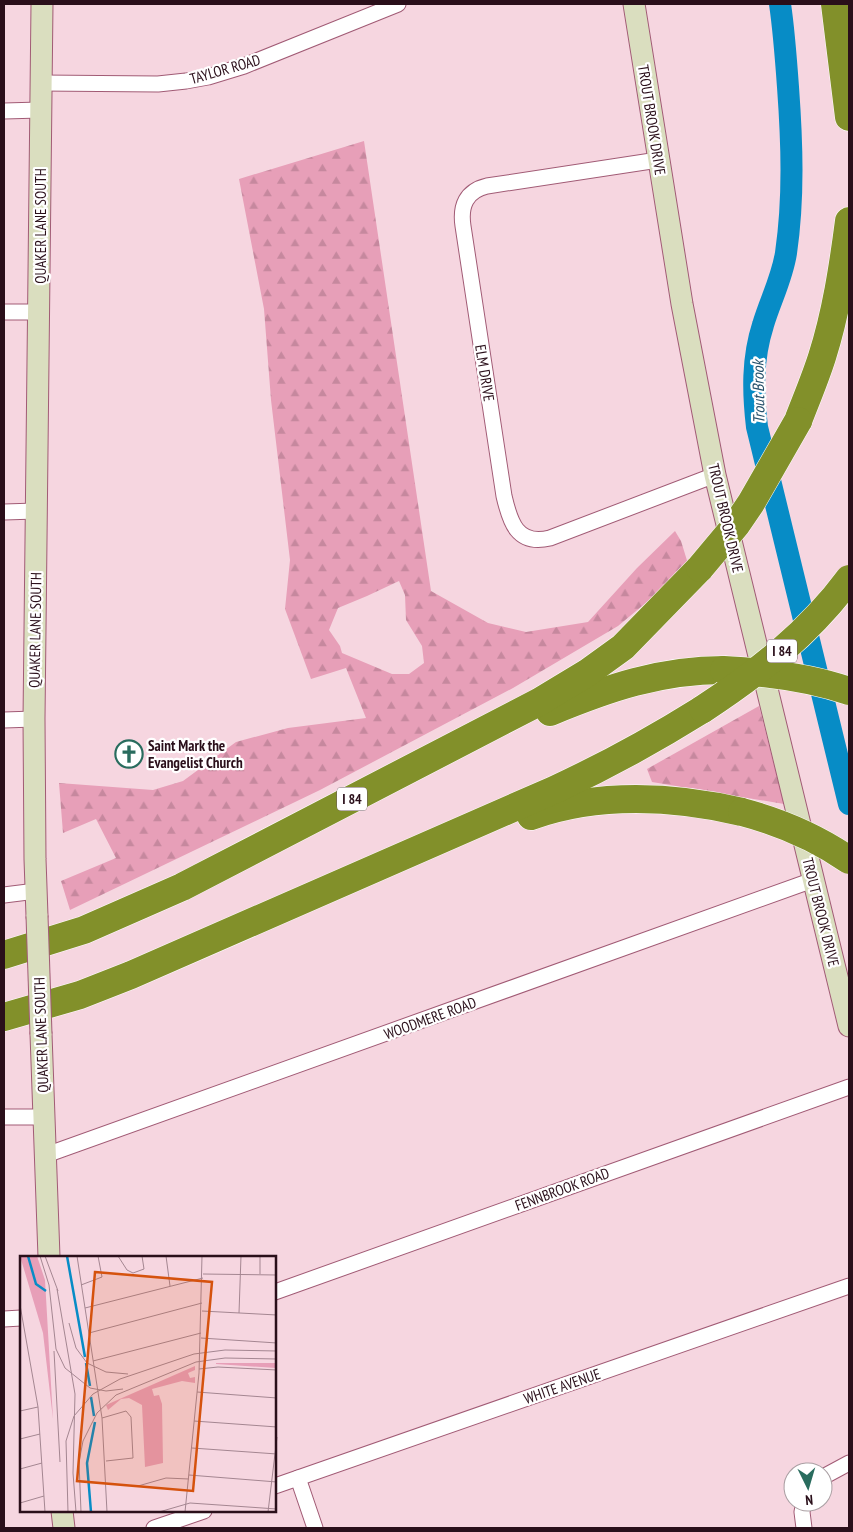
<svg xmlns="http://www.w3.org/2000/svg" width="853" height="1532" font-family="'PT Sans Narrow',sans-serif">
<defs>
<pattern id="forest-firs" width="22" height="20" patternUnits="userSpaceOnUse" patternTransform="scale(1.25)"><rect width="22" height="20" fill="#e79fb8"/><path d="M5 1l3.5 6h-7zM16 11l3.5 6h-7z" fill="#c6889e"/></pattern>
</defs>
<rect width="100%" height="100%" fill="#f6d6e0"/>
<!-- forest -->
<g fill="url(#forest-firs)" fill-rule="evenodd">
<path d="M 364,141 L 431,591 L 488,623 L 526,632 L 588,622 L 637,568 L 675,531 L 681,541 L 689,567 L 618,626 L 513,688 L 320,790 L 70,910 L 61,881 L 116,858 L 96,819 L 63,833 L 59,783 L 153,790 L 183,781 L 236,742 L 288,728 L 366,718 L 346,668 L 311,679 L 285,609 L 290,560 L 271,400 L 264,309 L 239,179 ZM 399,581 L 405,595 L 406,620 L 422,646 L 424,663 L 409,674 L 392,674 L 342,653 L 340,646 L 329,630 L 338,608 L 367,596 Z"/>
<path d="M 759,706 L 784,804 L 652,782 L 647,769 Z"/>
</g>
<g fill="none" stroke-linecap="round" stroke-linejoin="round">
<!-- river -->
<path stroke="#078cc6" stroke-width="22" d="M 780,4 C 784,31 786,59 788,87 C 792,142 794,198 786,253 C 782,279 770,301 763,325 C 752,359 753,393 757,427 L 849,804"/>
<!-- street casing -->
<g stroke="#a15b75" stroke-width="17">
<g id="street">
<path d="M 41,83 L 158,84 L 186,81 L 208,77 L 244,66 L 398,4"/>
<path d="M 4,111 L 40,110"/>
<path d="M 658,160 L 487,186 C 466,191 460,206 463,226 L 504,496 C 510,522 517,546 550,538 L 715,475"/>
<path d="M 4,312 L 39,312"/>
<path d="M 4,512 L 36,511"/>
<path d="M 4,720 L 34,719"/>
<path d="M 4,895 L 36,891"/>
<path d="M 4,1117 L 44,1117"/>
<path d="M 46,1155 L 813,880"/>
<path d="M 275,1292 L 849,1087"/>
<path d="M 4,1319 L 21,1318"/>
<path d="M 823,1477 L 849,1463"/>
<path d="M 298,1478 L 315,1528"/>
<path d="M 275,1486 L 849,1286"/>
<path d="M 804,1502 L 802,1512 L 804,1528"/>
<path d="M 154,1528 L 204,1511"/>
</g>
</g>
<!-- secondary casing -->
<g stroke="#a15b75" stroke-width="23">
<g id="secondary">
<path d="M 634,4 L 682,304 L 715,475 L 849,1026"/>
<path d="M 37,916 L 35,859 L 34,719 L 42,4"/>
<path d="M 41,1034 L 49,1257"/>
<path d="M 62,1511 L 64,1528"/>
</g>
</g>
<!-- highway casing -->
<g stroke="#fff" stroke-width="29">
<g id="highway">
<path d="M 835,4 L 849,117"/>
<path d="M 798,421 C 806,400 815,379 822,357 C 836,313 843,267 849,221"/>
<path d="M 550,712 C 608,688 660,670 724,670"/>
<path d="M 531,816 C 598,792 674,796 742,812"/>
<path d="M 4,955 L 84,930 L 182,887 L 539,702 L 587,673 L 623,647 L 700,568"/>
<path d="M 4,1017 L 80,995 L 131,975 L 554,790 C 606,766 655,739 703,709"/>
</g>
</g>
<!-- street -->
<use href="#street" stroke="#fff" stroke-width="15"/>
<!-- secondary -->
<use href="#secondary" stroke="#dadebf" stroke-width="21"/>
<!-- highway -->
<use href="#highway" stroke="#82902a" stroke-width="28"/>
<!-- secondary-bridge casing -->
<g stroke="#a15b75" stroke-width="23" stroke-linecap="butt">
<path id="secondary-bridge" d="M 37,916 L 41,1034"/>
</g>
<!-- highway-bridge casing -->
<g stroke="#fff" stroke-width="29" stroke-linecap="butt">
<g id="highway-bridge">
<path d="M 700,568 L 736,525 L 751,503 L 798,421"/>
<path d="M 724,670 C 767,672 808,677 849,691"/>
<path d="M 703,709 C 758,673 810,632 849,579"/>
<path d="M 742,812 C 780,822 817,838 849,860"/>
</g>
</g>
<!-- secondary-bridge -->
<use href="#secondary-bridge" stroke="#dadebf" stroke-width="21"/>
<!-- highway-bridge -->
<use href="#highway-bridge" stroke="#82902a" stroke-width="28"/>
</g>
<!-- icons -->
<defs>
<g id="church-ring" transform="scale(1.4375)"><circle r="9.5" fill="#fff" stroke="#296c5e" stroke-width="1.5"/><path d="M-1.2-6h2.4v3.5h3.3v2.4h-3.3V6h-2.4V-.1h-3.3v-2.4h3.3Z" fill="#296c5e"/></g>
</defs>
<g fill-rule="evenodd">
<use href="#church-ring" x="129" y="754"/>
</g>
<g text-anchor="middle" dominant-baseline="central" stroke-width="4.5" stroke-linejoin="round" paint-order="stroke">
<!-- shield labels -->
<g fill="#fff" stroke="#6a575f" stroke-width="1">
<rect x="767" y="639.5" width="30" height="23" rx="4"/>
<rect x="337" y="787.5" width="30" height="23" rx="4"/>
</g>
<g font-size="14" font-weight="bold" fill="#2a0f1a">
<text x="782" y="651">I 84</text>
<text x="352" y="799">I 84</text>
</g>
<!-- street labels -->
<g font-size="15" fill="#2a0f1a" stroke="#fff">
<text transform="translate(225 69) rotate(-16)">TAYLOR ROAD</text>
<text transform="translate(652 120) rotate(81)">TROUT BROOK DRIVE</text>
<text transform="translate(40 226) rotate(-90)">QUAKER LANE SOUTH</text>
<text transform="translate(485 373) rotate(81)">ELM DRIVE</text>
<text transform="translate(726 518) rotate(77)">TROUT BROOK DRIVE</text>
<text transform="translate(35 630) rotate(-89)">QUAKER LANE SOUTH</text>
<text transform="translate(821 912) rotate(76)">TROUT BROOK DRIVE</text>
<text transform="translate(430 1018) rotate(-20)">WOODMERE ROAD</text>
<text transform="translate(41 1035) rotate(-92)">QUAKER LANE SOUTH</text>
<text transform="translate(562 1189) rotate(-20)">FENNBROOK ROAD</text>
<text transform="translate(562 1386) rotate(-19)">WHITE AVENUE</text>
</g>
<!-- poi labels -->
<g font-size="15" font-weight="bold" fill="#2a0f1a" stroke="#fff" text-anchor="start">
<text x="148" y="745">Saint Mark the<tspan x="148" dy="17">Evangelist Church</tspan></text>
</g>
<!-- water labels -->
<g font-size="16" font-style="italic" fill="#26516b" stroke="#fff">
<text transform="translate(758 392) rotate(-91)">Trout Brook</text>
</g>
</g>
<!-- overview -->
<g transform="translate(20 1256)">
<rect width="256" height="256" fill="#f6d6e0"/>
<path d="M 0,0 L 17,0 L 25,24 L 33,163 L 23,77 ZM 196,107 L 256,107 L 256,112 L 196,108 ZM 175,110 L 175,114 L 168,117 L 170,122 L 175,121 L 175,127 L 162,125 L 132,133 L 134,140 L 139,139 L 142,148 L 143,207 L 125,211 L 122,149 L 109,142 L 101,143 L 88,154 L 86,149 Z" fill="#e79fb8"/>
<path fill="none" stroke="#078cc6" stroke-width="2.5" d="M 8,0 L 16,28 L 26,35M 47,0 L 65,101M 66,107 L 70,130M 71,141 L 74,160M 71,256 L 67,207 L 75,166"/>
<path fill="none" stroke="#a48691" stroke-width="1" d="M 20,0 L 29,29 L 36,93 L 45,112 L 70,132 L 86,135 L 103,133M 25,0 L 38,35M 57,0 L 82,162 L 87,256M 98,0 L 107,14 L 113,17 L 124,13 L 122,0M 146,0 L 150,30M 183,18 L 257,19M 240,18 L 240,0M 61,29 L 82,21 L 78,0M 37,33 L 55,138 L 53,217 L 56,256M 0,49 L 18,151 L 25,256M 65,52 L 183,22M 182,55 L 257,59M 219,57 L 221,0M 49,67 L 56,92 L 67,107 L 86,116 L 108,118M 69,77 L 182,47M 181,82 L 257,87M 34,95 L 40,206M 73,105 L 181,77M 179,113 L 198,111 L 257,114M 177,136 L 257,142M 0,155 L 18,151M 82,162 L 106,155 L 111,161 L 113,202 L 86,205M 174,165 L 257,171M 0,183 L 20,178M 172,192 L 257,198M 0,213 L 22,207M 169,219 L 257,226M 118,230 L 146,222 L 169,223M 0,247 L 24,240M 48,256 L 46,185 L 54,160 L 73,138 L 100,123 L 174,98 L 205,94 L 257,95M 61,256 L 59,206 L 63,185 L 77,157 L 96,139 L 176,106 L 205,102 L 257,103M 139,256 L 170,247 L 257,253M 165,256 L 179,117 L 182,0M 248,256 L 257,181"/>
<path fill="#d5520d" fill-opacity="0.15" stroke="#d5520d" stroke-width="2.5" d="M 75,16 L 192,26 L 173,235 L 57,225 Z"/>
<rect width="256" height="256" fill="none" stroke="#2a0f1a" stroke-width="2.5"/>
</g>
<!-- border -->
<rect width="853" height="1532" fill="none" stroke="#2a0f1a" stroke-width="10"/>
<!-- north arrow -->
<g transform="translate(808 1487) rotate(175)"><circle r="24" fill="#ffffff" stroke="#aa9fa3"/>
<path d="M0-4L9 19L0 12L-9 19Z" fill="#296c5e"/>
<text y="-8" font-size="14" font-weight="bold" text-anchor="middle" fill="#2a0f1a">N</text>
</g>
</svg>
